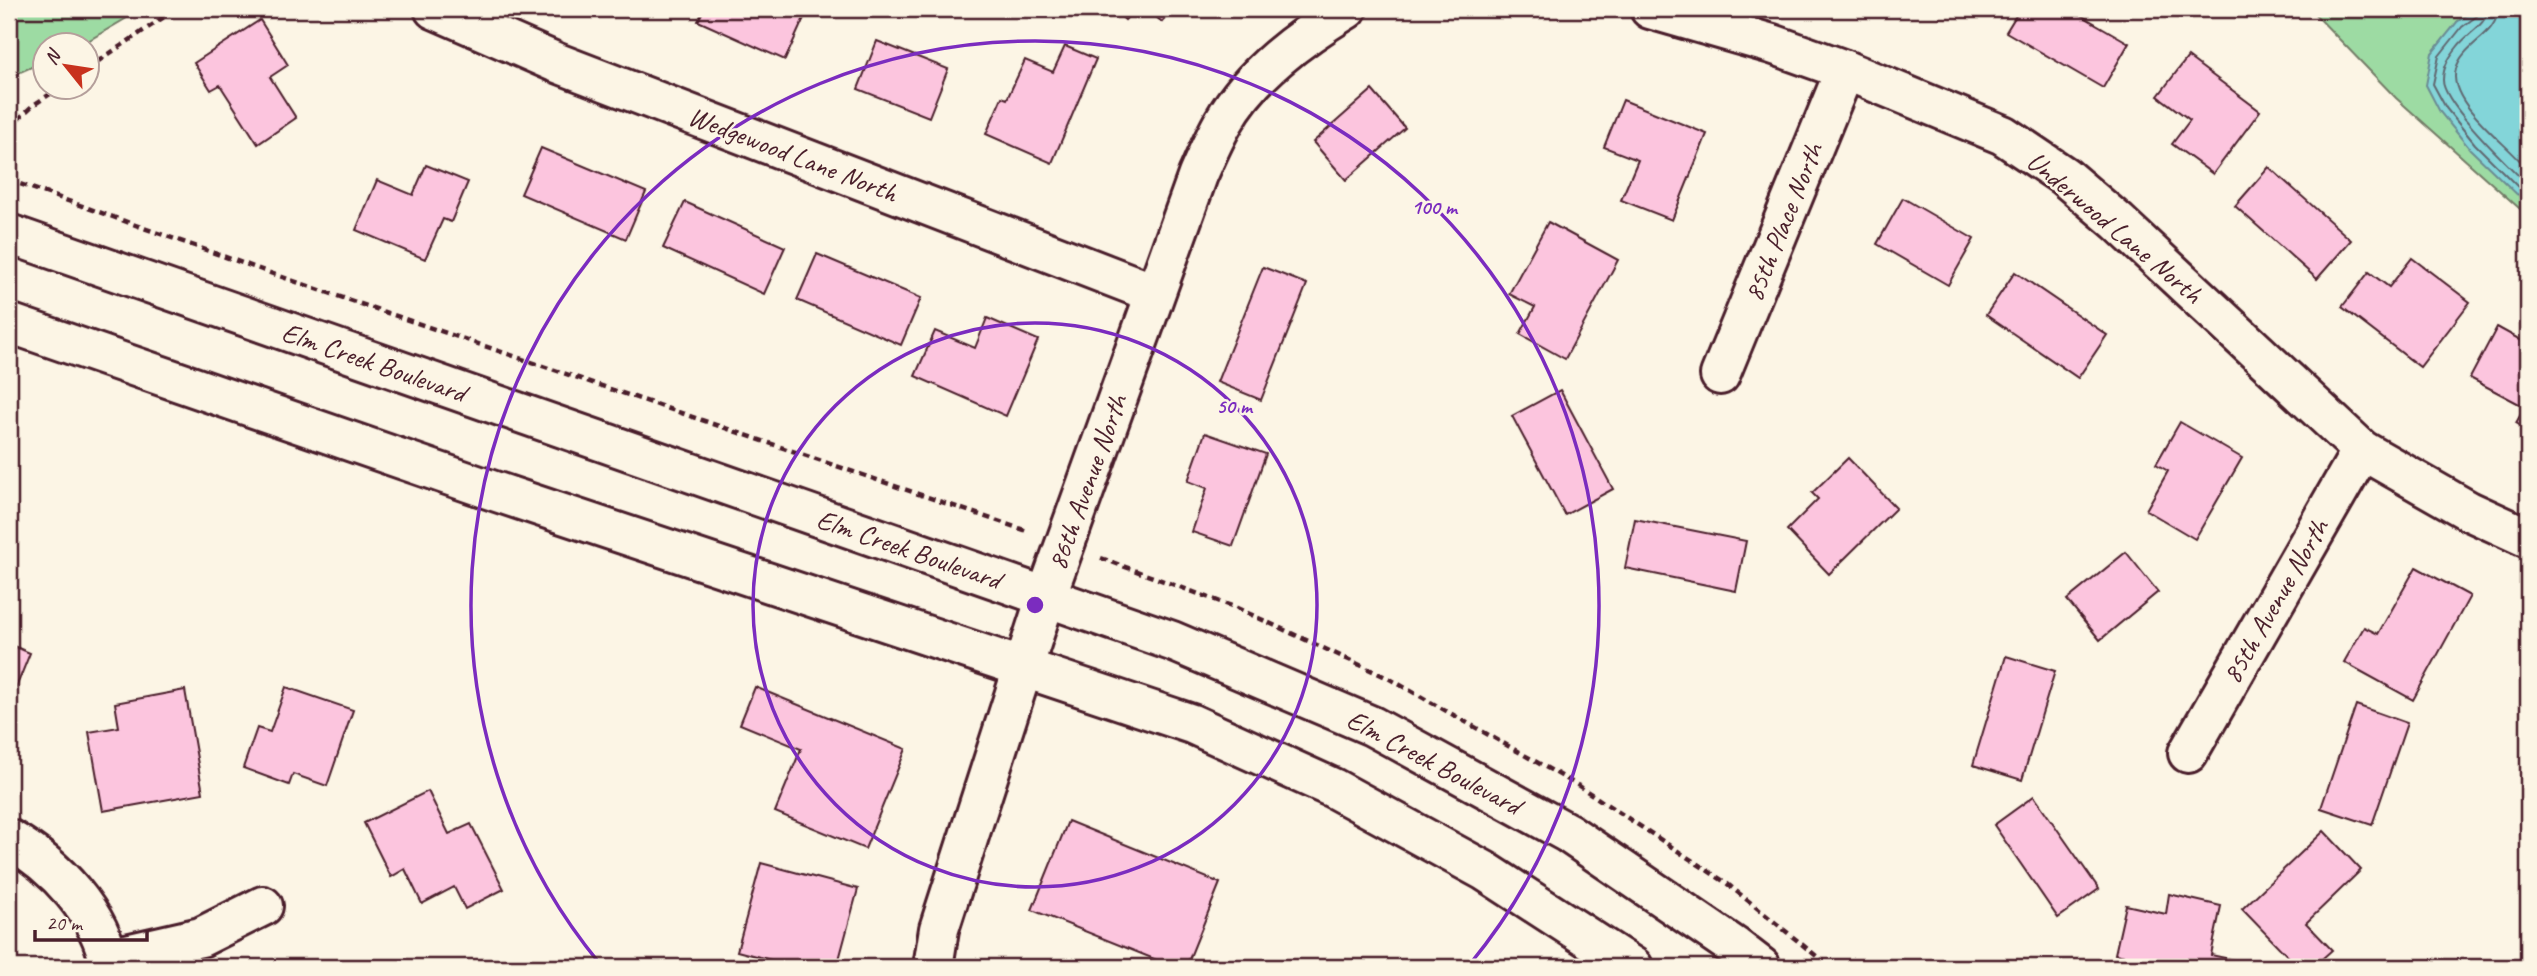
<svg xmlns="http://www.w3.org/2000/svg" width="2537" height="976" font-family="Caveat,sans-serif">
<rect width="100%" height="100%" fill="#fcf5e5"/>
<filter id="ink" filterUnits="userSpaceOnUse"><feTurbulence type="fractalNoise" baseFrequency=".0143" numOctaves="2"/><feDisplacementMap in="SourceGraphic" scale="14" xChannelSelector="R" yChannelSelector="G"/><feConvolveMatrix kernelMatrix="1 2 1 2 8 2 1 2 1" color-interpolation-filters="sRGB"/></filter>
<g filter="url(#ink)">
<!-- green -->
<g fill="#9ddba3" stroke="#747d67" stroke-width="2">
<path d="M 9,9 L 142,9 L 81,45 L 46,46 L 45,61 L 9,77 Z"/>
<path d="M 2310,9 L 2476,9 L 2457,22 L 2505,182 L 2528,205 L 2528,216 L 2396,98 Z"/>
</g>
<!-- water -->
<path fill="#83d5d9" stroke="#6c8c93" stroke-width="2" d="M 2476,9 L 2528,9 L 2528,205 L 2470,149 L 2440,112 L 2426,85 L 2432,53 L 2457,22 Z"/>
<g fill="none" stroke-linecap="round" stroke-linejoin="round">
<!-- shore -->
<g stroke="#616871" stroke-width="2">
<path d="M 2479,9 L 2477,16 L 2462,27 L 2439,56 L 2433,84 L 2446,108 L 2475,144 L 2528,197"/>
<path d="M 2488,9 C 2487,24 2468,33 2458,46 C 2450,56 2443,66 2443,80 C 2442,103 2511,168 2528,185"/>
<path d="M 2498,9 C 2497,36 2463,43 2456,69 C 2446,103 2510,145 2528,170"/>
</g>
</g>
<!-- building -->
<g fill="#fcc5de" stroke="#4a1f2b" stroke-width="2">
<path d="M 704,9 L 808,9 L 785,60 L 698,21 Z"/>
<path d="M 1113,9 L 1135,9 L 1125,20 Z"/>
<path d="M 1147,9 L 1173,9 L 1162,22 Z"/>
<path d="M 2020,9 L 2070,9 L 2129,43 L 2103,88 L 2006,32 Z"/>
<path d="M 260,20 L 288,65 L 270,77 L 296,118 L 258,144 L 220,85 L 211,90 L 194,63 Z"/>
<path d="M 877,41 L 948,69 L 929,117 L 858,89 Z"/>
<path d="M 1065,46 L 1096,59 L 1052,163 L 986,134 L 1002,97 L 1007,99 L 1025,60 L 1053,72 Z"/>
<path d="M 2188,57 L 2260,111 L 2213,174 L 2172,144 L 2190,120 L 2158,96 Z"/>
<path d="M 1372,90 L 1405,128 L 1346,180 L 1313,142 Z"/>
<path d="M 1623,100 L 1707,134 L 1672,220 L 1621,200 L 1638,160 L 1604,147 Z"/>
<path d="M 541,148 L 646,192 L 626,239 L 521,194 Z"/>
<path d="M 426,165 L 468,182 L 451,222 L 443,219 L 425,259 L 356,230 L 377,180 L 413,195 Z"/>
<path d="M 2269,167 L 2351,240 L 2317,279 L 2235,206 Z"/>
<path d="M 1903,198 L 1974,239 L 1948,285 L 1877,244 Z"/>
<path d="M 685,202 L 785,247 L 764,294 L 663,248 Z"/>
<path d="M 1548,222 L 1618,260 L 1565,359 L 1520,334 L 1535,307 L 1509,294 Z"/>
<path d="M 817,254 L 921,298 L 901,345 L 797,300 Z"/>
<path d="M 2412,258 L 2470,302 L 2420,367 L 2342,307 L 2369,272 L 2389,287 Z"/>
<path d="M 1263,267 L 1307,284 L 1261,400 L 1217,382 Z"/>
<path d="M 2015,272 L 2107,335 L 2078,378 L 1986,315 Z"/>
<path d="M 987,318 L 1038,340 L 1006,416 L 915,376 L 935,331 L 975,348 Z"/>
<path d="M 2497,327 L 2528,344 L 2528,430 L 2516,423 L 2525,407 L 2470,378 Z"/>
<path d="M 1560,390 L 1613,489 L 1565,515 L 1512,416 Z"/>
<path d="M 2180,422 L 2242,458 L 2195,539 L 2146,510 L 2168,471 L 2156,464 Z"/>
<path d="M 1205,433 L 1266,454 L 1233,546 L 1192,532 L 1207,488 L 1188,481 Z"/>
<path d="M 1848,458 L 1896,508 L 1829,574 L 1787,530 L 1818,499 L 1812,493 Z"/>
<path d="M 1635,519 L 1746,541 L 1736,591 L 1625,568 Z"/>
<path d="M 2126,552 L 2158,592 L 2100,640 L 2067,600 Z"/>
<path d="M 2416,567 L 2470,596 L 2413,700 L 2344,662 L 2364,627 L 2378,634 Z"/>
<path d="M 9,644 L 30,653 L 11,700 L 9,699 Z"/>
<path d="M 2006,656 L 2055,671 L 2022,780 L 1973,765 Z"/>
<path d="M 286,687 L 353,710 L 327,786 L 293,774 L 289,785 L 243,768 L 257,728 L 270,732 Z"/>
<path d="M 755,687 L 906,749 L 865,849 L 775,812 L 801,749 L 740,724 Z"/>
<path d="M 185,690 L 203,793 L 103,811 L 89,732 L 119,727 L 115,703 Z"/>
<path d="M 2356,705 L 2407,723 L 2372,825 L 2321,808 Z"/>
<path d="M 428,791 L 449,834 L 471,824 L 504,889 L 465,909 L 454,887 L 422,904 L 405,869 L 391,877 L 364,823 Z"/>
<path d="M 2034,796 L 2099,889 L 2058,918 L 1994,825 Z"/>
<path d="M 1068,821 L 1220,883 L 1186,967 L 1174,967 L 1032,910 Z"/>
<path d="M 2324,831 L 2361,870 L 2306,923 L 2332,950 L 2313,967 L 2298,967 L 2242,909 Z"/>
<path d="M 761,863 L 858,889 L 837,967 L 798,967 L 737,951 Z"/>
<path d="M 2169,894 L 2221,906 L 2211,955 L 2239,961 L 2237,967 L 2177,967 L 2115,954 L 2126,905 L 2166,914 Z"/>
</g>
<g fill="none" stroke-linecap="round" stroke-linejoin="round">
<!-- minor casing -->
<g stroke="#4a1f2b" stroke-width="44">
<g id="minor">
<path d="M 434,9 L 555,62 L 1154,293"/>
<path d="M 1650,9 L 1772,44 L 1845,70 L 2003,135 L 2064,176 L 2118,222 L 2362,450 L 2469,511 L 2528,538"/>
<path d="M 1720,375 L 1845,70"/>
<path d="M 2188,753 L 2362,450"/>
<path d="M 9,839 C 55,865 101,913 110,967"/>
<path d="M 109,958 L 201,937 L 263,906"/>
<path d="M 933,967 L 939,929 L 1046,597 L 1198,175 C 1206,157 1214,138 1224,121 C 1251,73 1301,37 1347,9"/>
</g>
</g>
<!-- major casing -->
<g stroke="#4a1f2b" stroke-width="44">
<g id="major">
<path d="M 9,234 L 1172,641 L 1372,726 L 1568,833 L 1735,947 L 1761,967"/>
<path d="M 9,323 L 491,490 L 1192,724 L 1333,788 L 1485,871 L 1633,967"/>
</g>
</g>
<!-- path -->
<g stroke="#4a1f2b" stroke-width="4.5" stroke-dasharray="7 5" stroke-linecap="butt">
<path d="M 88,68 L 176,9"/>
<path d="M 9,128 L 32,106 L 59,88"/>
<path d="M 9,180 L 276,275 L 1030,532"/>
<path d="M 1101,558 L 1237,608 L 1388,678 L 1579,786 L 1725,882 L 1830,967"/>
</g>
<!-- minor -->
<use href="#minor" stroke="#fcf5e5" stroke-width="38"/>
<!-- major -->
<use href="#major" stroke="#fcf5e5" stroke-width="38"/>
</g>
</g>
<!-- distance rings -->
<g fill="none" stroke="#7b2cbf" stroke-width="3.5">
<circle cx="1035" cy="605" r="282"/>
<path d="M600 964A564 564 0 1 1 1470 964"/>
</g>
<g text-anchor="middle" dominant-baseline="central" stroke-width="5" stroke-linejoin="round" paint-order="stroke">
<!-- street labels -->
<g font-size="28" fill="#4a1f2b" stroke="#fcf5e5">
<text transform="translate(793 154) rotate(21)">Wedgewood Lane North</text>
<text transform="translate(1783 222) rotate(-68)">85th Place North</text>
<text transform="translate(2115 227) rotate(40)">Underwood Lane North</text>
<text transform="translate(374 362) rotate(19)">Elm Creek Boulevard</text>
<text transform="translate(1087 482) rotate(-70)">86th Avenue North</text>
<text transform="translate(909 549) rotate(19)">Elm Creek Boulevard</text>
<text transform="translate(2275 601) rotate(-60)">85th Avenue North</text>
<text transform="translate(1434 762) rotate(28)">Elm Creek Boulevard</text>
</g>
</g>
<circle cx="1035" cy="605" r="10" fill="#7b2cbf" stroke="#fcf5e5" stroke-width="3.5"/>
<g font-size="21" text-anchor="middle" font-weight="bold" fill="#7b2cbf" stroke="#fcf5e5" stroke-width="5" stroke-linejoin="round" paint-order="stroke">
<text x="1434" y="214">100 m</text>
<text x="1234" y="413">50 m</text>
</g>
<!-- margin -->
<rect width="2537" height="976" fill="none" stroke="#fcf5e5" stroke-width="35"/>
<rect x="18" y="18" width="2502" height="941" fill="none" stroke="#4a1f2b" stroke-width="2.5" filter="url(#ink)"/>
<!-- north arrow -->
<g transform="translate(66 66) rotate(300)"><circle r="33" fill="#fcf5e5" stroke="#b59f9b" stroke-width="2"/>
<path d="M0-5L12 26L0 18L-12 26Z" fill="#c8321e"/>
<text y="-10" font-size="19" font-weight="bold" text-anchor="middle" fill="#4a1f2b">N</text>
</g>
<!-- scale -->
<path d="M35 930v10h112v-10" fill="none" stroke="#4a1f2b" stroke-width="3.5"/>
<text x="46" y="930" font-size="21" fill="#4a1f2b" stroke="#fcf5e5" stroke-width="5" paint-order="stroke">20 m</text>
</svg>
